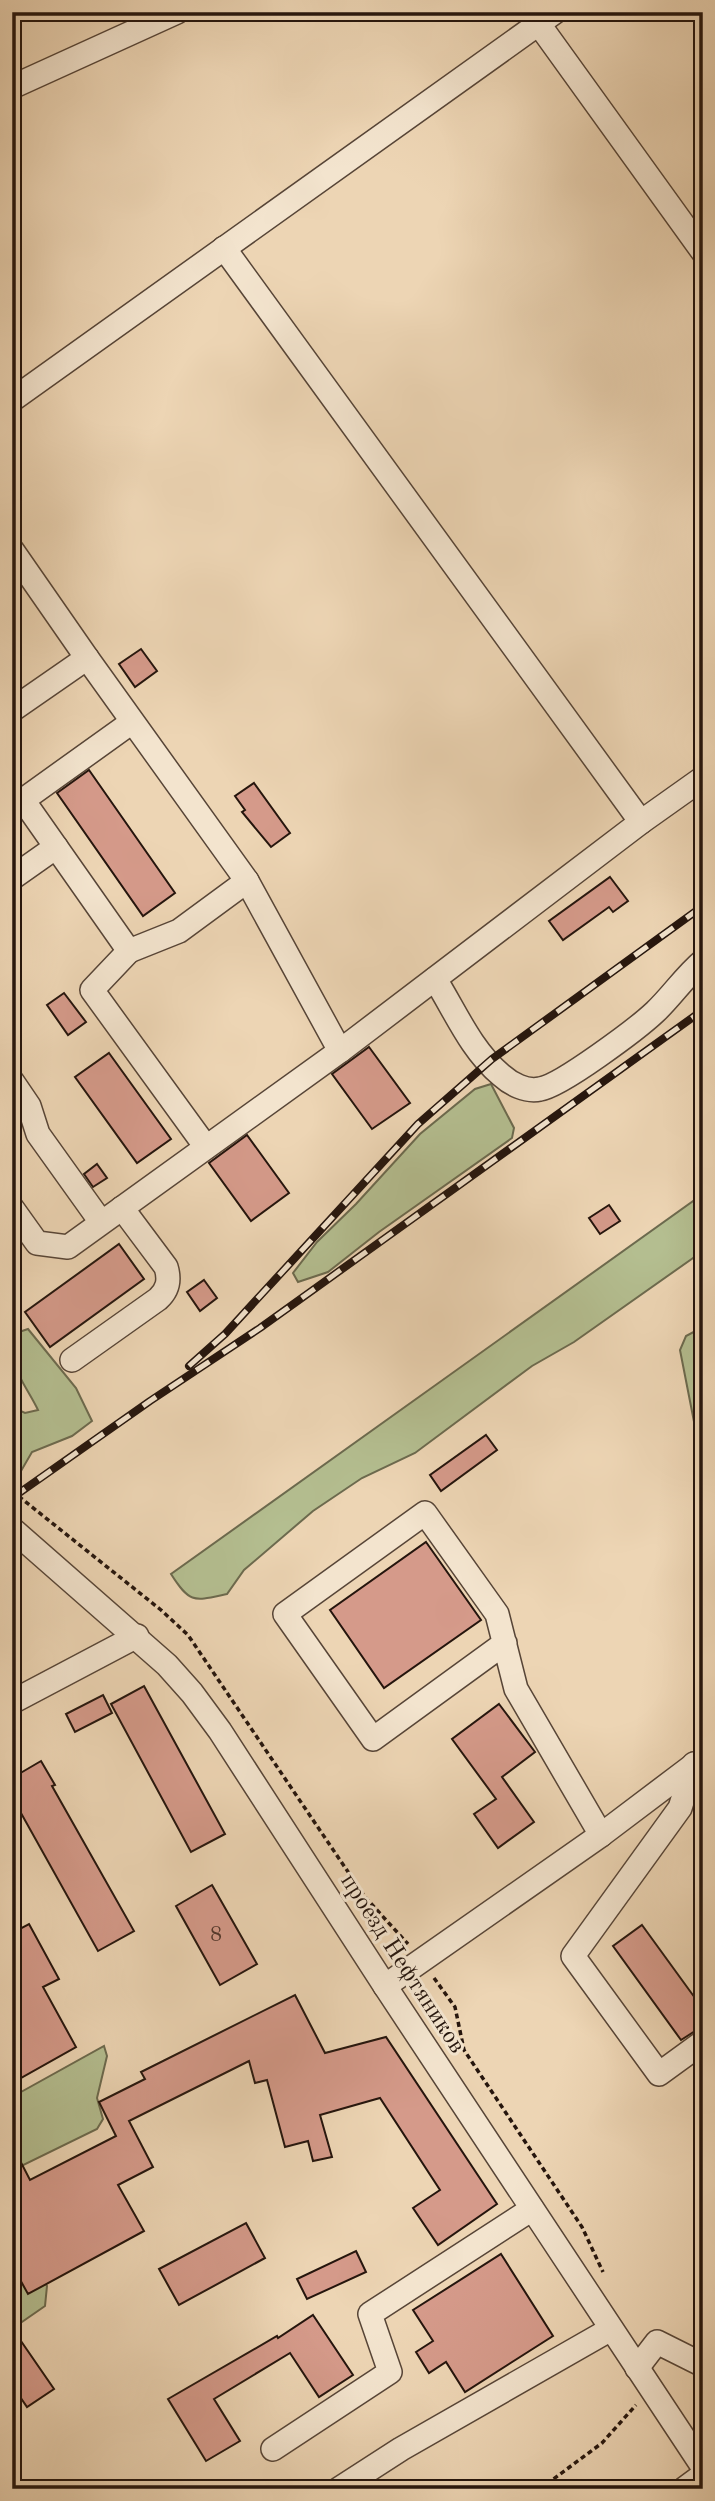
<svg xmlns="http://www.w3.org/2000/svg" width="715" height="2501" font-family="'Old Standard TT',serif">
<rect width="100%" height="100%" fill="#edd5b4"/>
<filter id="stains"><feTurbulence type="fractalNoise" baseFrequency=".00286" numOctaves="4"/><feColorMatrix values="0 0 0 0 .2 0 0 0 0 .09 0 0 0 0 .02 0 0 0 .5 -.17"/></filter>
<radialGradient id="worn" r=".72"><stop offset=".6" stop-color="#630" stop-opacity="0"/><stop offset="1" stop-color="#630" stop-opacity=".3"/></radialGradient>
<!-- green -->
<g fill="#b4be90" stroke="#6c6a4e" stroke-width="2">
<path d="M 491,1084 L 514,1128 L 512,1138 L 379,1232 L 328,1272 L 298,1282 L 293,1273 L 317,1242 L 356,1204 L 420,1134 L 475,1089 Z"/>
<path d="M 703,1194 L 703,1251 L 574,1342 L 532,1366 L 415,1453 L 362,1478 L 313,1511 L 244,1570 L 227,1594 C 194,1601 190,1604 171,1574 Z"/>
<path d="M 703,1327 L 703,1445 L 697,1437 L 680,1350 L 686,1336 Z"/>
<path d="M 28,1329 L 76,1388 L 92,1421 L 72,1436 L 32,1452 L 17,1478 L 12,1477 L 12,1407 L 25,1413 L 38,1410 C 25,1383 5,1364 16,1333 Z"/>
<path d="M 104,2046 L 107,2056 L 97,2098 L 103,2119 L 97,2129 L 17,2168 L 12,2174 L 12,2097 Z"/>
<path d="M 12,2248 L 37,2269 L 47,2286 L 45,2306 L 19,2324 L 12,2318 Z"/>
</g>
<!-- building -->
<g fill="#d59a8a" stroke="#25150d" stroke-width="2">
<path d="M 141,649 L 157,671 L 135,687 L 119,664 Z"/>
<path d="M 89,770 L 175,893 L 143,916 L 57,793 Z"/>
<path d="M 254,783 L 290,833 L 271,847 L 242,812 L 245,810 L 235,796 Z"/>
<path d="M 610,877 L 628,901 L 613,912 L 609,907 L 563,940 L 549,921 Z"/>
<path d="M 64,993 L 86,1022 L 68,1035 L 47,1005 Z"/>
<path d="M 369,1047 L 410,1103 L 372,1129 L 332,1074 Z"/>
<path d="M 109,1053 L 171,1139 L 137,1163 L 75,1077 Z"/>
<path d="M 247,1135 L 289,1193 L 251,1221 L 209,1163 Z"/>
<path d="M 97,1164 L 107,1178 L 93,1187 L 84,1174 Z"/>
<path d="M 609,1205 L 620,1221 L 600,1234 L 589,1218 Z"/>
<path d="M 119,1244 L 144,1279 L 50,1347 L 25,1312 Z"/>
<path d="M 204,1280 L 217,1298 L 200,1311 L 187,1292 Z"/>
<path d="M 486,1435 L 497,1450 L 441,1491 L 430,1475 Z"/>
<path d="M 426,1542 L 481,1620 L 384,1688 L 330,1610 Z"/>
<path d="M 144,1686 L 225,1834 L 191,1852 L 111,1704 Z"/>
<path d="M 103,1695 L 112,1713 L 75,1732 L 66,1714 Z"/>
<path d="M 499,1704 L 535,1752 L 502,1777 L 534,1822 L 498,1848 L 474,1814 L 496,1799 L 452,1739 Z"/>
<path d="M 41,1761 L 55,1785 L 52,1786 L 134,1931 L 98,1951 L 12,1797 L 12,1778 Z"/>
<path d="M 212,1885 L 257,1964 L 220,1985 L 176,1906 Z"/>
<path d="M 29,1924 L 59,1979 L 43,1987 L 76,2047 L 12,2083 L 12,1933 Z"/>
<path d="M 642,1925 L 703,2009 L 703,2026 L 681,2040 L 613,1946 Z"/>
<path d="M 295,1995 L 325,2053 L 386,2037 L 497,2204 L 438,2245 L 413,2208 L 440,2190 L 380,2098 L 320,2115 L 332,2157 L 313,2161 L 308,2141 L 285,2147 L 267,2080 L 255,2083 L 249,2061 L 129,2121 L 153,2167 L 118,2185 L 144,2231 L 28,2294 L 12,2265 L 12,2145 L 30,2180 L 116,2136 L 99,2102 L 145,2079 L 141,2072 Z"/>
<path d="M 246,2223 L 265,2258 L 179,2305 L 159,2269 Z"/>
<path d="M 356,2251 L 366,2272 L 307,2299 L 297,2279 Z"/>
<path d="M 501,2254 L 553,2336 L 465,2392 L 446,2362 L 429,2373 L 416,2352 L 433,2341 L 413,2310 Z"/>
<path d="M 313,2315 L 353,2375 L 319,2397 L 290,2353 L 214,2399 L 240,2441 L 206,2461 L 168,2399 L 277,2336 L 278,2338 Z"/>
<path d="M 12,2328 L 54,2389 L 27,2407 L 12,2385 Z"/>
</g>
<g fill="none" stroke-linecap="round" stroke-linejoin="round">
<!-- minor casing -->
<g stroke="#574537" stroke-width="26">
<g id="minor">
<path d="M 538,23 L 703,252"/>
<path d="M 12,87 L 177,12"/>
<path d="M 224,248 L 641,822"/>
<path d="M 12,400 L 555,12"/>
<path d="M 12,550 L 87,658 L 247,881 L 179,931 L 129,951 L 56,847 L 12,878"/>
<path d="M 12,710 L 87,658"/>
<path d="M 23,800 L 56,847"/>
<path d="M 12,808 L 132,722"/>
<path d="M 247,881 L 340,1051"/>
<path d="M 129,951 L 92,990 L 206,1147"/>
<path d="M 435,979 C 455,1011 471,1050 501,1075 C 511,1084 526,1092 540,1089 C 561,1086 638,1028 655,1012 C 672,996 685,976 703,961"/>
<path d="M 12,1081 L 29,1106 L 38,1134 L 101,1222"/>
<path d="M 12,1208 L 37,1243 L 68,1247 L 340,1051 L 641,822 L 703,778"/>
<path d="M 72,1360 L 158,1299 C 168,1290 170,1280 166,1267 L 122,1208"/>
<path d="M 12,1529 L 167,1665 L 192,1693 L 220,1731 L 385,1986 L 703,2467"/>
<path d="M 505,1643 L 373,1739 L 285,1614 L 425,1513 L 497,1614 L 516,1689 L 601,1835"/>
<path d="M 12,1702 L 137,1636"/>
<path d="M 694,1764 L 680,1808 L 573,1956 L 659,2074 L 703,2042"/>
<path d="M 385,1986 L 601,1835 L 695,1764"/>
<path d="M 637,2368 L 657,2342 L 703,2365"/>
<path d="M 273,2449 L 390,2372 L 370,2314 L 532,2209"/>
<path d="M 339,2489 L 401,2449 L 611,2329"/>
<path d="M 684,2489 L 703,2475"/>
</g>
</g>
<!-- path -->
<g stroke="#25150d" stroke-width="3.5" stroke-dasharray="5 3.5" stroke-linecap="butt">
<path d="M 12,1491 L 161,1610 L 188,1635 L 365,1897 L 408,1944"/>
<path d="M 434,1978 L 455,2007 L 464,2050 L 582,2227 L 603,2272"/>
<path d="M 540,2489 L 602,2443 L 636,2405"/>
</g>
<!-- minor -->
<use href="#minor" stroke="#f3e4ce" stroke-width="23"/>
<!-- rail casing -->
<g stroke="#25150d" stroke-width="8">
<g id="rail">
<path d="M 189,1366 L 225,1334 L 418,1124 L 492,1059 L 703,906"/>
<path d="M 12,1498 L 150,1401 L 260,1328 L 703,1010"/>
</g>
</g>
<!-- rail -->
<use href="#rail" stroke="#f3e4ce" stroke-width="5" stroke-dasharray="16" stroke-linecap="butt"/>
</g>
<g text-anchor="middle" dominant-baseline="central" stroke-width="6" stroke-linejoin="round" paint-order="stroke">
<!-- number labels -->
<g font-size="21" fill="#51362c">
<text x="216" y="1935">8</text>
</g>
<!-- street labels -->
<g font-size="24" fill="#25150d" stroke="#f3e4ce">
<text transform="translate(402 1964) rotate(57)">проезд Нефтяников</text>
</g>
</g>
<!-- margin -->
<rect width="715" height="2501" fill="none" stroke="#edd5b4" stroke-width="42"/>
<rect x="14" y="14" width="687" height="2473" fill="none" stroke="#25150d" stroke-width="3.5"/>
<rect x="21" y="21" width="673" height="2459" fill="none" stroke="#25150d" stroke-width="2"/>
<rect width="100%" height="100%" filter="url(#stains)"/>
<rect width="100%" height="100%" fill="url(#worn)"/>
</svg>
